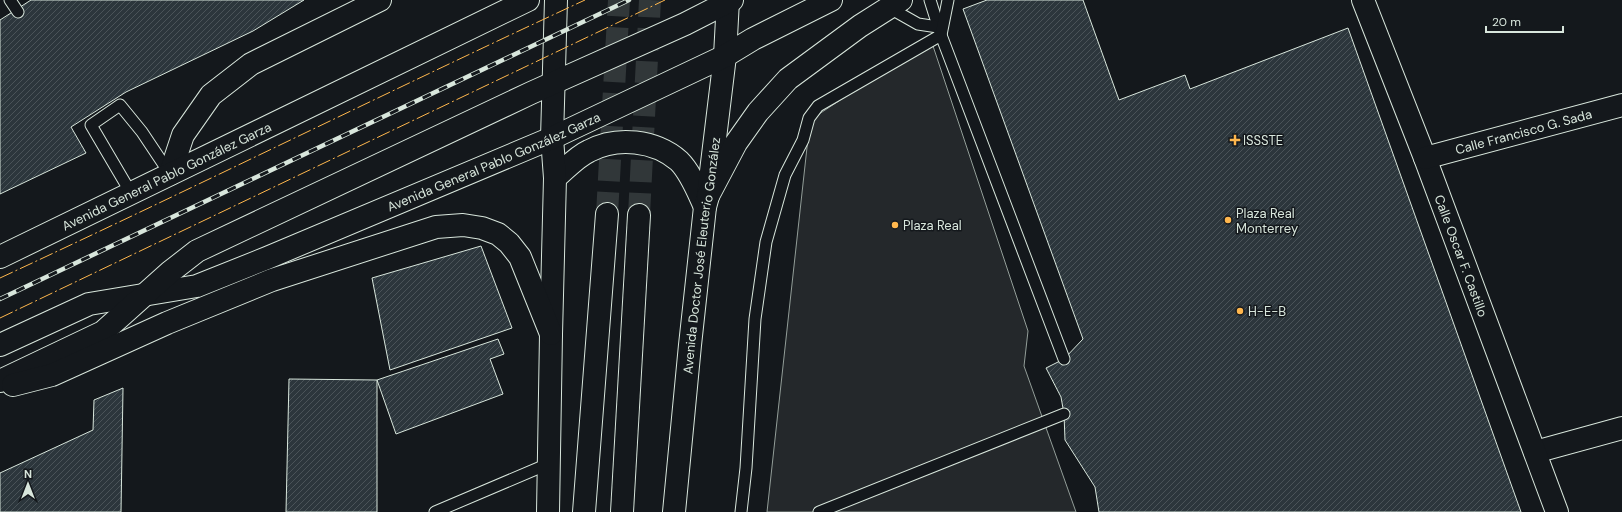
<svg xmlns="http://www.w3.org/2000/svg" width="1622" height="512" font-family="'DM Sans',sans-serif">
<defs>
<pattern id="building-hatch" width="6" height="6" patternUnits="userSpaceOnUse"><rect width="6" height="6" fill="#2c363c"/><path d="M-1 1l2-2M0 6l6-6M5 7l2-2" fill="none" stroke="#4a5358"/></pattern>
</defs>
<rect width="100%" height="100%" fill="#14181c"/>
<!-- parking -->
<path fill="#24282b" stroke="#939e99" d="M 931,40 L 1028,331 L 1024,366 L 1076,512 L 767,512 L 810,120 Z"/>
<!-- building -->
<g fill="url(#building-hatch)" stroke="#d8e6dc">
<path d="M 31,0 L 304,0 L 253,31 L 126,92 L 71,127 L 86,153 L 0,194 L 0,20 Z"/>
<path d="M 987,0 L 1083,0 L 1119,100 L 1185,75 L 1190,89 L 1348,28 L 1521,512 L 1099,512 L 1095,487 L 1065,440 L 1064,414 L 1061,397 L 1046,368 L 1064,359 L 1083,339 L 963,9 Z"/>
<path d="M 481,246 L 512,328 L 390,370 L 372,278 Z"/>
<path d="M 498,339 L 504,354 L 490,359 L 503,394 L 396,434 L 377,380 Z"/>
<path d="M 289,379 L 377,380 L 377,512 L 286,512 Z"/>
<path d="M 123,388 L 121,512 L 0,512 L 0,473 L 93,430 L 94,400 Z"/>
</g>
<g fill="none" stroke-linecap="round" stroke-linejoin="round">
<!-- trunk-tunnel -->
<g stroke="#313739" stroke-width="22" stroke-dasharray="22 11" stroke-linecap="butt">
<path d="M 607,214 L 619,0"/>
<path d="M 639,215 L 650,0"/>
</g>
<!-- service casing -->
<g stroke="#d8e6dc" stroke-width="13">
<g id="service">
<path d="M 10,0 L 18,12"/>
<path d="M 930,0 L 941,35 L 1064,359"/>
<path d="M 888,7 L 918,24 L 938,27"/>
<path d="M 131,193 L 91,125 L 120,105 L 142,132 L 170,174"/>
<path d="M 435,512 L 548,464"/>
<path d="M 741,512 L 746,468 L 755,319 L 766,242 L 785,175 L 803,140 L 809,118 L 818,106 L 941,35 L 948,0"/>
<path d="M 819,512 L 1064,414"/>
</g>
</g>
<!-- minor casing -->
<g stroke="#d8e6dc" stroke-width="24">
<path id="minor" d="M 1535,452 L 1622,428"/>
</g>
<!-- tertiary casing -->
<g stroke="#d8e6dc" stroke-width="24">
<g id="tertiary">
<path id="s1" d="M 1363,0 L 1425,158 L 1557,512"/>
<path id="s2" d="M 1425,158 L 1622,105"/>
</g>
</g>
<!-- secondary casing -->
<g stroke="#d8e6dc" stroke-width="24">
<g id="secondary">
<path d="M 555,178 C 566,169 576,157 589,151 C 617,136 655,140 679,161 C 691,173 698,192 705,207"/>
<path d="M 548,512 L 551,334 L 555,178 L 552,138 L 556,0"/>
<path id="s3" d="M 674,512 L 690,345 L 705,207 L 708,196 L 725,56 L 728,0"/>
</g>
</g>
<!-- primary casing -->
<g stroke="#d8e6dc" stroke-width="24">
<g id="primary">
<path d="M 170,174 L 183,135 L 211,95 L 251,64 L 380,0"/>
<path d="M 708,196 L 736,143 L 758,112 L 788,79 L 860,26 L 901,0"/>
<path id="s4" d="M 0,257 L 528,0"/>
<path id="s5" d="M 0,345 L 89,304 L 197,286 L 267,258 L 552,138 L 725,56 L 753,39 L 831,0"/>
<path d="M 0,381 L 103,332 L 170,272 L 197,251 L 531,93 L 685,24 L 732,0"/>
<path d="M 13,385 L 52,375 L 167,323 L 272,280 L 436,227 L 463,225 L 482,228 L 498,234 L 509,243 L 520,257 L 551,334"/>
</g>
</g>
<!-- trunk casing -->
<g stroke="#d8e6dc" stroke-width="24">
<g id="trunk">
<path d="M 584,512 L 607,214"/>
<path d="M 622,512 L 639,215"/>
</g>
</g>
<!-- service -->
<use href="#service" stroke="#14181c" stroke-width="11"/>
<!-- minor -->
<use href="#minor" stroke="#14181c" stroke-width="22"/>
<!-- tertiary -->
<use href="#tertiary" stroke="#14181c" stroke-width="22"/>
<!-- secondary -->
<use href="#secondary" stroke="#14181c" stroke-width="22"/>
<!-- primary -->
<use href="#primary" stroke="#14181c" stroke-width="22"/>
<!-- trunk -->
<use href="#trunk" stroke="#14181c" stroke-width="22"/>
<!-- rail casing -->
<g stroke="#d8e6dc" stroke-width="4.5">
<path id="rail" d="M 0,299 L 629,0"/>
</g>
<!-- rail -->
<use href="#rail" stroke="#14181c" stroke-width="3" stroke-dasharray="9" stroke-linecap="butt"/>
<!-- power -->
<g stroke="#ffb74d" stroke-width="1" stroke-dasharray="14 3 2 3" stroke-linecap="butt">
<path d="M 0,278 C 196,187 389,91 585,0"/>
<path d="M 0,318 L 665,0"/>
</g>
</g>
<!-- markers -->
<g fill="#ffb74d" stroke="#14181c" stroke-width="1.5">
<path d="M1233 134h4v4h4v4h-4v4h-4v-4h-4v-4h4z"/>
<circle cx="1228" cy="220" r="4"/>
<circle cx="895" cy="225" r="4"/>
<circle cx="1240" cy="311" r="4"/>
</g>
<g text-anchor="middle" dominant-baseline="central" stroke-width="3" stroke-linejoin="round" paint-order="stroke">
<!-- street labels -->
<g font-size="13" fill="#d8e6dc" stroke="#14181c">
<text stroke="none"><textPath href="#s2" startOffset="102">Calle Francisco G. Sada</textPath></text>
<text stroke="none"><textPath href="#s5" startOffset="529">Avenida General Pablo González Garza</textPath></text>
<text stroke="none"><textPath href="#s4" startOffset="185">Avenida General Pablo González Garza</textPath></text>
<text stroke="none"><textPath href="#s3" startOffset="258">Avenida Doctor José Eleuterio González</textPath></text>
<text stroke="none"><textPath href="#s1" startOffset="274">Calle Oscar F. Castillo</textPath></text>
</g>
<!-- poi labels -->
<g font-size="13" fill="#d8e6dc" stroke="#14181c" text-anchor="start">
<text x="1243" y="140">ISSSTE</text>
<text x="1236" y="213">Plaza Real<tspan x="1236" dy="15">Monterrey</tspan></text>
<text x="903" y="225">Plaza Real</text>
<text x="1248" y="311">H-E-B</text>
</g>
</g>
<!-- north arrow -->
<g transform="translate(28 484)" stroke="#14181c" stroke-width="3" paint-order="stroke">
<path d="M0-3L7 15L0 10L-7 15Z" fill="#d8e6dc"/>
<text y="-6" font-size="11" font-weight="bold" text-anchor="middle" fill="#d8e6dc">N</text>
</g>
<!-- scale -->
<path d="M1486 26v6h77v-6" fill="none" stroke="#d8e6dc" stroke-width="2"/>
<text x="1492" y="26" font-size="12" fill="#d8e6dc" stroke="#14181c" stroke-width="3" paint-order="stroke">20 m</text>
</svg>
